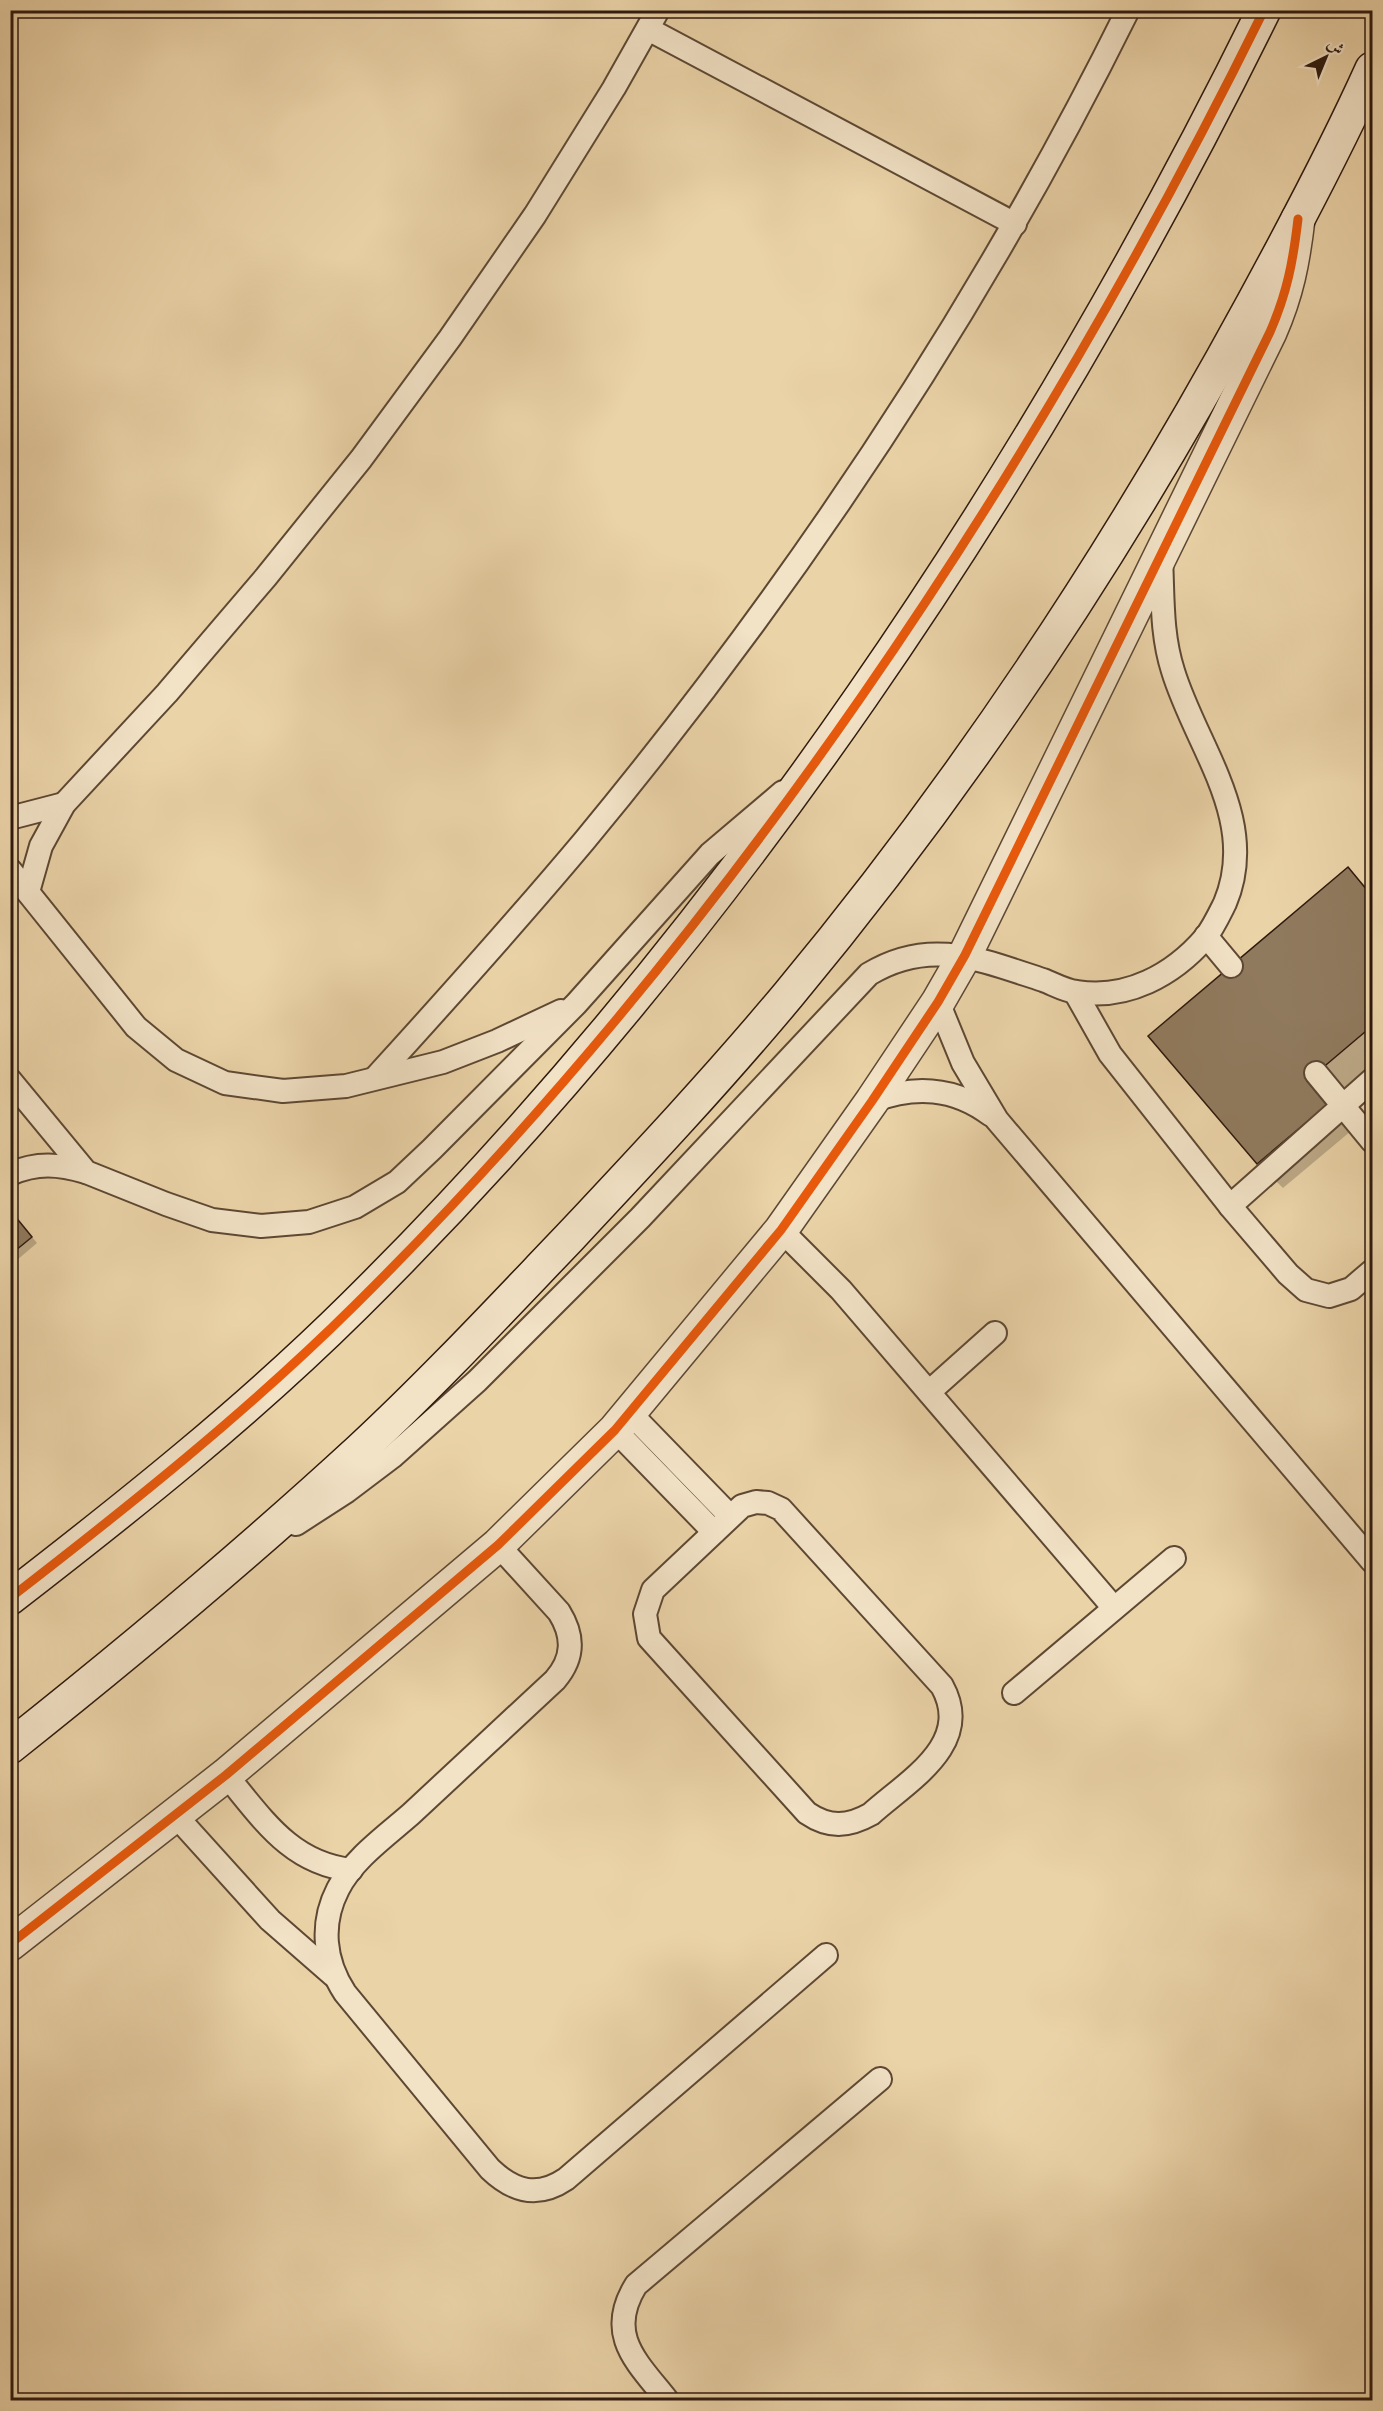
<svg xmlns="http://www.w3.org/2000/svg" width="1383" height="2411" font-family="'IM FELL Double Pica',Amiri,serif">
<rect width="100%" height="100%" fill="#ebd3a8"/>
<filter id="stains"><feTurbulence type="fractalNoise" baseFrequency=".00333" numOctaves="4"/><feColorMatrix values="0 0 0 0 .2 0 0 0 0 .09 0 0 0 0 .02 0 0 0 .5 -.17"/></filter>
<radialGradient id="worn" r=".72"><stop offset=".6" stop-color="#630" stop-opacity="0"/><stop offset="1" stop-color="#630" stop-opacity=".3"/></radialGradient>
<!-- shadow -->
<g fill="#0003">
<path d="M 1348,869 L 1372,893 L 1372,1073 L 1331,1107 L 1351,1131 L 1283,1188 L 1258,1163 Z"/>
<path d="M 10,1211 L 37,1243 L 10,1266 Z"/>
</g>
<!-- building -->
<g fill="#907a5e" stroke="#2e190e" stroke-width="1.5">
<path d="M 1348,867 L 1372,896 L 1372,1026 L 1307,1081 L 1327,1105 L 1257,1164 L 1148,1036 Z"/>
<path d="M 10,1210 L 32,1237 L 10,1255 Z"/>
</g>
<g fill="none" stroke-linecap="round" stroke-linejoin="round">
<!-- lane casing -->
<g stroke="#5d4834" stroke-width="26">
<g id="lane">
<path d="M 648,29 L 1015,224"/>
<path d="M 10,818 L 64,804"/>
<path d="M 10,870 L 136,1027 L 176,1060 L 225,1083 L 283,1091 L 346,1086 L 443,1062 L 497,1041 L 561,1011"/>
<path d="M 28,892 L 41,846 L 64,804 L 167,693 L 266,577 L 361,459 L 450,338 L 535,215 L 614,88 L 658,10"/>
<path d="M 1206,936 L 1231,966"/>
<path d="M 1075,992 L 1110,1054 L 1230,1206 L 1288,1274 L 1306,1290 L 1329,1296 L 1351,1289 L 1372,1271"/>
<path d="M 938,1002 L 963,1063 L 997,1120 L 1372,1561"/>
<path d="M 1316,1073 L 1372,1141"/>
<path d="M 376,1077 C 447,999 517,921 585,840 C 796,585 981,307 1128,10"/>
<path d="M 10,1080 L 86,1172 L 166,1204 L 212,1220 L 261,1226 L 309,1222 L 355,1207 L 397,1182 L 432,1149 L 576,1004 L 710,854 L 783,792"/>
<path d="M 872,1101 C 915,1085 954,1087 991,1115"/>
<path d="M 10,1174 C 37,1162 59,1164 86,1172"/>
<path d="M 1230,1206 L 1372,1080"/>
<path d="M 781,1230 L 841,1290 L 1114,1608"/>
<path d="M 929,1392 L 995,1333"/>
<path d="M 630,1413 L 730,1516"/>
<path d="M 615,1430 L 714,1532"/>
<path d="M 756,1502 L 768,1503 L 781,1509 L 942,1686 C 974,1744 909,1780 871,1814 C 848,1827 829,1828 807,1813 L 649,1638 L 645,1614 L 653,1590 L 742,1506 Z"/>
<path d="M 296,1524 L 347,1491 L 392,1457 L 477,1381 L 640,1218 L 869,974 C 930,937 981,960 1043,980 C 1054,984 1065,991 1077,992 C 1127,1000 1173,975 1205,938 C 1213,928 1219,915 1225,903 C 1260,820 1196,747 1173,671 C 1161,634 1163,596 1161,558"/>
<path d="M 498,1545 L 559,1612 C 574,1636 574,1658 555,1680 C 507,1725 459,1769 411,1814 C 386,1836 353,1859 338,1889 C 320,1924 324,1961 345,1993 L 490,2169 C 514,2192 538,2198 566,2179 L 826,1955"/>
<path d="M 1014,1693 L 1174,1558"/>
<path d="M 226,1775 C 263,1819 290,1863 351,1870"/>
<path d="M 176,1816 L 270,1920 L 333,1975"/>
<path d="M 667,2400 C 637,2362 605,2335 636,2285 L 880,2079"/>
</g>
</g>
<!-- street casing -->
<g stroke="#5d4834" stroke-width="36">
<path id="street" d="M 10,1944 L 226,1775 L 498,1545 L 615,1430 L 781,1230 L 872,1101 L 938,1002 L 965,955 L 1270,332 C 1287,293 1293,262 1298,219"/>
</g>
<!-- secondary casing -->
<g stroke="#2e190e" stroke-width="36">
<g id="secondary">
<path d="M 10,1598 C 129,1506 247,1412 354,1306 C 727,937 1033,479 1264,10"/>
<path d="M 10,1747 C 131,1651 248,1553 361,1449 C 433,1382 501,1309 569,1238 C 644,1158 719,1078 789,994 C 967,780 1120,548 1253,303 C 1295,226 1336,149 1372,69"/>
</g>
</g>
<!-- lane -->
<use href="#lane" stroke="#f2e2c6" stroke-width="22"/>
<!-- street -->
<use href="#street" stroke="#f2e2c6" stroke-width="33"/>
<!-- secondary -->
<use href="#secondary" stroke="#f2e2c6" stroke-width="33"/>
<!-- cycleway casing -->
<g stroke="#f2e2c6" stroke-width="13">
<g id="cycleway">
<path d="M 10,1598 C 129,1506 247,1412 354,1306 C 727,937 1033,479 1264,10"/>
<path d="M 10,1944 L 226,1775 L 498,1545 L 615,1430 L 781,1230 L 872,1101 L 938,1002 L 965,955 L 1270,332 C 1287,293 1293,262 1298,219"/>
</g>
</g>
<!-- cycleway -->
<use href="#cycleway" stroke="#e8590c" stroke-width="9"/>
</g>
<!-- margin -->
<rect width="1383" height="2411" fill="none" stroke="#ebd3a8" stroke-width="36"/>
<rect x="12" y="12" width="1359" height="2387" fill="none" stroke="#2e190e" stroke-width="3"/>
<rect x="18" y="18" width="1347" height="2375" fill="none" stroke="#2e190e" stroke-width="1.5"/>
<!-- north arrow -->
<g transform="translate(1326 57) rotate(43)" stroke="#f2e2c6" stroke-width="4.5" paint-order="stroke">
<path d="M0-4.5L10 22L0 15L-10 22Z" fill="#2e190e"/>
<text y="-9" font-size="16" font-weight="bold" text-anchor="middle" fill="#2e190e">ش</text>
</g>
<rect width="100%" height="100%" filter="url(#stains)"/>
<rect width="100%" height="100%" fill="url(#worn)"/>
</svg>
